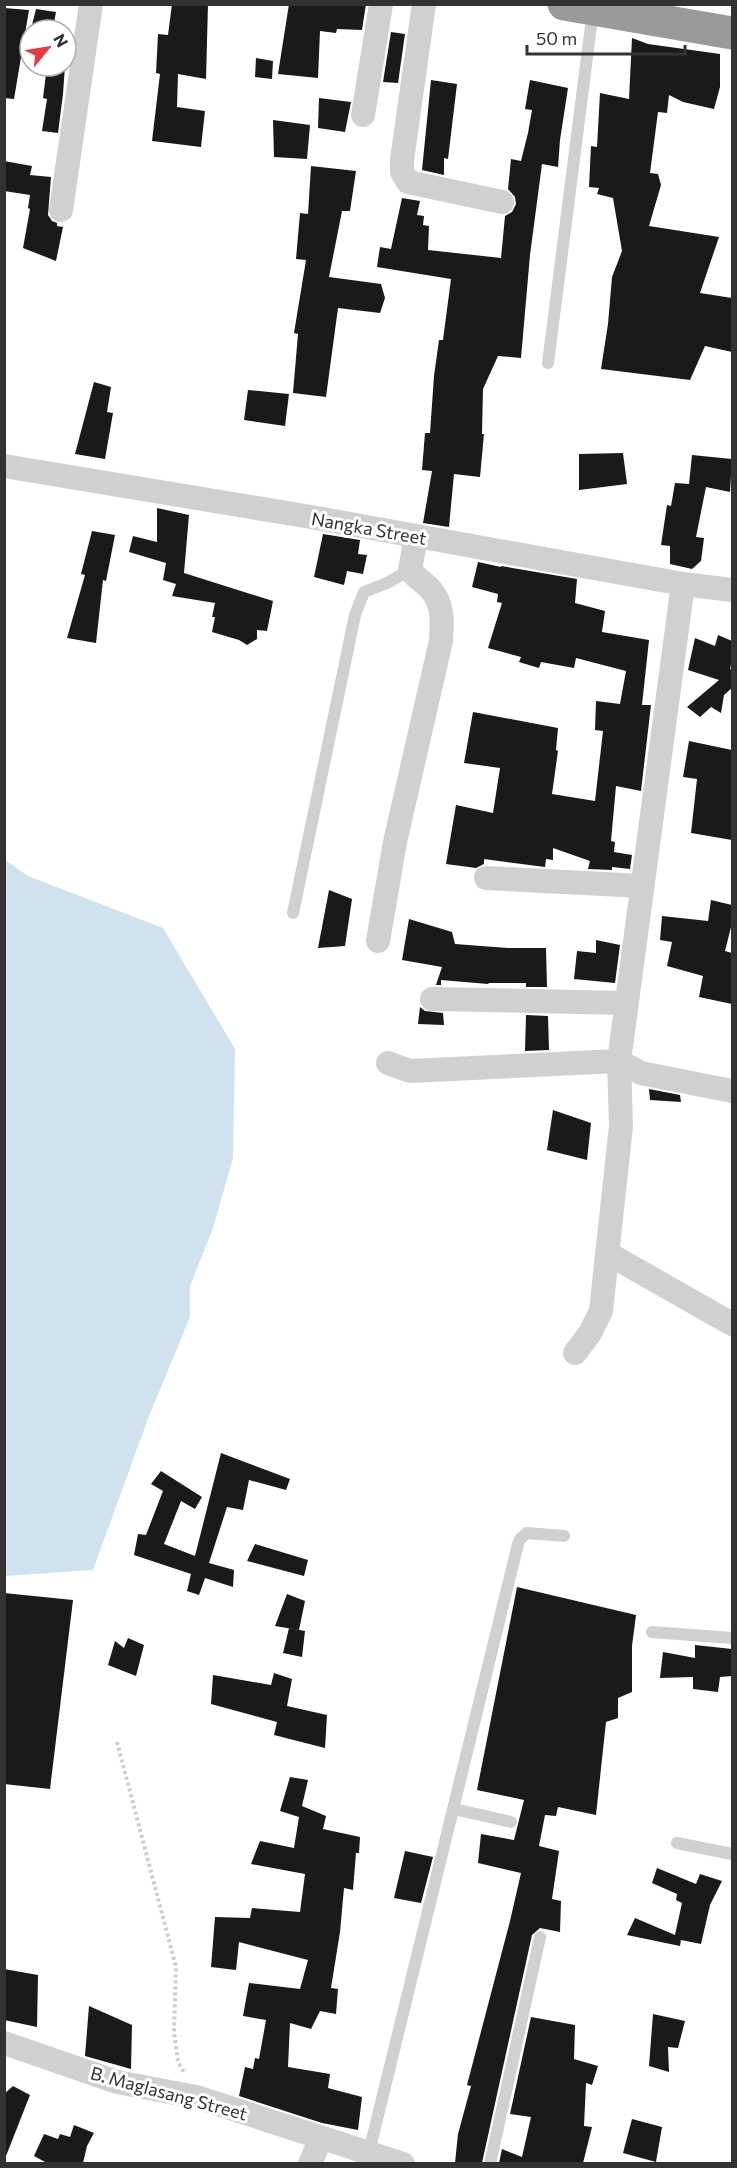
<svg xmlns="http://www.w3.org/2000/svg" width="737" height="2168" font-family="Commissioner,sans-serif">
<rect width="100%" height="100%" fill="#fff"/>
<!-- water -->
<path fill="#cfe2ee" d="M 5,860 L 28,876 L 163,928 L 235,1049 L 233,1158 L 213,1228 L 190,1286 L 190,1317 L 149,1416 L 93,1570 L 5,1576 Z"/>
<!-- building -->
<g fill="#1a1a1a">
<path d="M 172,4 L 208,4 L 206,79 L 178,74 L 177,107 L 205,111 L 201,147 L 152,141 L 160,74 L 156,73 L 158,34 L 168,35 Z"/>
<path d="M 289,4 L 366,4 L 362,30 L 337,29 L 336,33 L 320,31 L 318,78 L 278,74 Z"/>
<path d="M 4,8 L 29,10 L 14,99 L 4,98 Z"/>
<path d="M 36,9 L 56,12 L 53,28 L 32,25 Z"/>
<path d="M 391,32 L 405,34 L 398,83 L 383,82 Z"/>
<path d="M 632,38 L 648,44 L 720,54 L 720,87 L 714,109 L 683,102 L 669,95 L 667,113 L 658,112 L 650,173 L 658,174 L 661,185 L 649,226 L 719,237 L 700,293 L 732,298 L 732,352 L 705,346 L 690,380 L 601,369 L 608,324 L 612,277 L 622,251 L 613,198 L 597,194 L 599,188 L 589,187 L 591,146 L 597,147 L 600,93 L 629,99 Z"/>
<path d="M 256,58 L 273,61 L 272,79 L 255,77 Z"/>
<path d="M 47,66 L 65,66 L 63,94 L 58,133 L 42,131 L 47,99 L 43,98 Z"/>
<path d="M 431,80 L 457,84 L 448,159 L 444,158 L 444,175 L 422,170 Z"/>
<path d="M 530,80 L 568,88 L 560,140 L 558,167 L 542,164 L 530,255 L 521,358 L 498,356 L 483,389 L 482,434 L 484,434 L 480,477 L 454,474 L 449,527 L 423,523 L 432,471 L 422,470 L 425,433 L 430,433 L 434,376 L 439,340 L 443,340 L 451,279 L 377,267 L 380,247 L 391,249 L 402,198 L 420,201 L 417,215 L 424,216 L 423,225 L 429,226 L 428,250 L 501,258 L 505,216 L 512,212 L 516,204 L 515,197 L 508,189 L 511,159 L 521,161 L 528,133 L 532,110 L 525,109 Z"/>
<path d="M 319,98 L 351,102 L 345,132 L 318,128 Z"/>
<path d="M 273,120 L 310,125 L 307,159 L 274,157 Z"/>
<path d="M 4,161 L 32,166 L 30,175 L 51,177 L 48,215 L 52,221 L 57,223 L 57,226 L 63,227 L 56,261 L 23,248 L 30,209 L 28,208 L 30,195 L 4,191 Z"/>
<path d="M 311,166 L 356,171 L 350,211 L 342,211 L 329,277 L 381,284 L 385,298 L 380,313 L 338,308 L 326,397 L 293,393 L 298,334 L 294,333 L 306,260 L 296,259 L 300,213 L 308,214 Z"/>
<path d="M 94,382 L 111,387 L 107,412 L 113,413 L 105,459 L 75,454 Z"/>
<path d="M 248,390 L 289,394 L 285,426 L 244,420 Z"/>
<path d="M 623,453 L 627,484 L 579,490 L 579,454 Z"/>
<path d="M 692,455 L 732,459 L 730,492 L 706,487 L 696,537 L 704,538 L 701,561 L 692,569 L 670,564 L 670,546 L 661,545 L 667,505 L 671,506 L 675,483 L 689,484 Z"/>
<path d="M 157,508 L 189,515 L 184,573 L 273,601 L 267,631 L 257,630 L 257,639 L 247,645 L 239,640 L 212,632 L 215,617 L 212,617 L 215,603 L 172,596 L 176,584 L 163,580 L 166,563 L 129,552 L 133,536 L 157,542 Z"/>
<path d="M 92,531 L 115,535 L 106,581 L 103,580 L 96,643 L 67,638 L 85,575 L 81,574 Z"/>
<path d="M 323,534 L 360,540 L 358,554 L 367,555 L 363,574 L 347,571 L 344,585 L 314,577 Z"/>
<path d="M 478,562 L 501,567 L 501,566 L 577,579 L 575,603 L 605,611 L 602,632 L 649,640 L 642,705 L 651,705 L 641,791 L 616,786 L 611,841 L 615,842 L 614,852 L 632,855 L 630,869 L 612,867 L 612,870 L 588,869 L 590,861 L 553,848 L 553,860 L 546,859 L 545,867 L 484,859 L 484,864 L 476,868 L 446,864 L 456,805 L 493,813 L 500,768 L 464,763 L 473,712 L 558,728 L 556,750 L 558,751 L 552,794 L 595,801 L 603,731 L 595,730 L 596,701 L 620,704 L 626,671 L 576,658 L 574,668 L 541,662 L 539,668 L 519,662 L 521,657 L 488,648 L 502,603 L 497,602 L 498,594 L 472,587 Z"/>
<path d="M 718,635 L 732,641 L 732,658 L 730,670 L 732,668 L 732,688 L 724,695 L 721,713 L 711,707 L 700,717 L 687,707 L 719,680 L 688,670 L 695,638 L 715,646 Z"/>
<path d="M 689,741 L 732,750 L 732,840 L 691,833 L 697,779 L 683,777 Z"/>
<path d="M 329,890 L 352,899 L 345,946 L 318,948 Z"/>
<path d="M 711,900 L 732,905 L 732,923 L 725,951 L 732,953 L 732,1004 L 699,997 L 703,976 L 667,966 L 672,942 L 660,940 L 662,916 L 708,921 Z"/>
<path d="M 409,919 L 452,932 L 455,944 L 508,948 L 546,948 L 547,987 L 526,987 L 526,983 L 489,983 L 488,984 L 441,980 L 441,985 L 436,985 L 442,967 L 402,960 Z"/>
<path d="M 596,940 L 620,945 L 615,983 L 574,979 L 577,951 L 596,953 Z"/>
<path d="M 420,1007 L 425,1011 L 443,1013 L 444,1025 L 418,1024 Z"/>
<path d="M 526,1015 L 548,1016 L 549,1050 L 525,1051 Z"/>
<path d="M 649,1089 L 680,1095 L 681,1102 L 650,1100 Z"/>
<path d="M 553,1110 L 591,1123 L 587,1160 L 547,1150 Z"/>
<path d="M 221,1453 L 290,1479 L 286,1490 L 249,1480 L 243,1510 L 227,1507 L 209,1563 L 234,1570 L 233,1587 L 205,1578 L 199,1595 L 187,1591 L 191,1574 L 134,1555 L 138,1534 L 146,1535 L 163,1491 L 151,1484 L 161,1471 L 202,1497 L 195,1509 L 181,1501 L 164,1544 L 195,1556 Z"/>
<path d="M 255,1544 L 308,1560 L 304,1576 L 247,1561 Z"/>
<path d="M 517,1587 L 636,1615 L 632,1646 L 632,1692 L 618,1698 L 618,1718 L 606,1722 L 596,1815 L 558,1807 L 556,1816 L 545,1815 L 539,1846 L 559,1851 L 552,1899 L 561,1901 L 560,1932 L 540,1928 L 532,1935 L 482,2163 L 455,2163 L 458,2134 L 471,2086 L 467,2085 L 510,1921 L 521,1873 L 478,1863 L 481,1834 L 514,1840 L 524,1800 L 477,1790 Z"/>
<path d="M 4,1593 L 73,1600 L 50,1789 L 4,1784 Z"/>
<path d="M 287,1594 L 305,1601 L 299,1630 L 275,1626 Z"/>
<path d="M 289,1628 L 305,1631 L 302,1657 L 283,1653 Z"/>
<path d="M 128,1638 L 144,1645 L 136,1676 L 108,1665 L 115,1641 L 124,1648 Z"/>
<path d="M 695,1645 L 732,1649 L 732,1676 L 720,1677 L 718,1692 L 693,1689 L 693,1677 L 660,1678 L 663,1652 L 695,1658 Z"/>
<path d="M 274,1673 L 292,1679 L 287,1706 L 327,1715 L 325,1748 L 274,1735 L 277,1722 L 211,1704 L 213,1675 L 271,1685 Z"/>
<path d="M 290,1777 L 308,1780 L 302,1806 L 326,1816 L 323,1829 L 360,1837 L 359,1853 L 356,1853 L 353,1890 L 344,1888 L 340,1932 L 331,1988 L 338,1989 L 336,2014 L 320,2011 L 311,2029 L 290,2023 L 288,2067 L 330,2074 L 328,2088 L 362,2097 L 358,2130 L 322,2123 L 239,2096 L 245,2067 L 253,2069 L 255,2058 L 259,2059 L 266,2020 L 243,2016 L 249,1983 L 300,1989 L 308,1960 L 239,1942 L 236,1970 L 211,1967 L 215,1917 L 250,1918 L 252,1908 L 300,1912 L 305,1874 L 251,1864 L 260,1841 L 294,1848 L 299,1817 L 280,1811 Z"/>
<path d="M 405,1851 L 433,1857 L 421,1903 L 394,1898 Z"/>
<path d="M 657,1868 L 696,1884 L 700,1874 L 722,1881 L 710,1905 L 701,1944 L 681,1940 L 680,1946 L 627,1935 L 635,1918 L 675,1935 L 682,1903 L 676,1900 L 677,1894 L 652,1883 Z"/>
<path d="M 4,1969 L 38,1975 L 37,2027 L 4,2020 Z"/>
<path d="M 89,2006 L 132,2025 L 131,2069 L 85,2056 Z"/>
<path d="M 653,2014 L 685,2021 L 678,2048 L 668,2047 L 669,2072 L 649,2066 Z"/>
<path d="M 531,2017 L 575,2025 L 574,2059 L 598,2066 L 592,2085 L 586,2083 L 584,2126 L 592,2127 L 583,2163 L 499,2163 L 502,2149 L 522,2157 L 531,2117 L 510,2114 Z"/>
<path d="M 13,2086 L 30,2095 L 6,2156 L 4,2094 Z"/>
<path d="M 632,2119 L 662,2127 L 656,2162 L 623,2153 Z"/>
<path d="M 74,2125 L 94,2133 L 87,2146 L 83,2163 L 47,2163 L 34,2156 L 44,2134 L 58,2139 L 60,2134 L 70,2137 Z"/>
</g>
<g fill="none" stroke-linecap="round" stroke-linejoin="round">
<!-- path -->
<path stroke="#cdcdcd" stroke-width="4" stroke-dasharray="3 3" stroke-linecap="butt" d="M 117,1742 L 176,1967 L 174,2032 L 178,2062 L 184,2072"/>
<!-- lane -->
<g stroke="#d0d0d0" stroke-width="12">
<path d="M 548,363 L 593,10"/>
<path d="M 293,913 L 355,615 L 364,592 L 387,583 L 410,570"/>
<path d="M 652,1632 L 732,1638"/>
<path d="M 454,1809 L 511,1822"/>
<path d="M 677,1843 L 732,1854"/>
<path d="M 369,2152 L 518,1544 L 520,1539 L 527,1533 L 564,1536"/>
<path d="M 490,2164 L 540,1937"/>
</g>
<!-- street -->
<g stroke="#d0d0d0" stroke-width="24">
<path d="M 424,4 L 402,160 L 402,172 L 408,182 L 502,202"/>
<path d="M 363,115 L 381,4"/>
<path d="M 61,210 L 91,4"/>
<path d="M 4,466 L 311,517 L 683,584 L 732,590"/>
<path d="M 486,878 L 642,886"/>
<path d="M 378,941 L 395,842 L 441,641 C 442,623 444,605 431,590 C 425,583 416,578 410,570 L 416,537"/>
<path d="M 432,999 L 626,1003"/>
<path d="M 388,1063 L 410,1071 L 619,1061 L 641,1073 L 732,1091"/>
<path d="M 607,1253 L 732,1324"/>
<path d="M 575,1353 L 590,1333 L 601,1311 L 621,1126 L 619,1061 L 683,584"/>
<path d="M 4,2043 L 117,2082 L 196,2097 L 403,2164"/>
<path d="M 310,2164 L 321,2138"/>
</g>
<!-- highway -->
<path stroke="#9a9a9a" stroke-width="33" d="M 564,4 L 732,33"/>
</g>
<g text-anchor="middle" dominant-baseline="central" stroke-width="6" stroke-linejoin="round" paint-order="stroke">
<!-- street labels -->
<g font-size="18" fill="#333" stroke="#fff">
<text transform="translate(369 528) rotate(10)">Nangka Street</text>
<text transform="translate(169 2093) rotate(15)">B. Maglasang Street</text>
</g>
</g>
<!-- border -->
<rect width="737" height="2168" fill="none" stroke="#333333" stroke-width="12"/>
<!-- north arrow -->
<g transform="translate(48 48) rotate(60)"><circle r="28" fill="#ffffff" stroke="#adadad" stroke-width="1.5"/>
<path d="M0-4.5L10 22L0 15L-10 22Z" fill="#e63946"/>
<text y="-9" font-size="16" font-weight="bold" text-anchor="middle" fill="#333333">N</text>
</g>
<!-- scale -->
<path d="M527 45v9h158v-9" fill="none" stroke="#333333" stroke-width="3"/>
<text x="536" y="45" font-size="18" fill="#333333" stroke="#ffffff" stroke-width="4.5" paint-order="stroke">50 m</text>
</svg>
